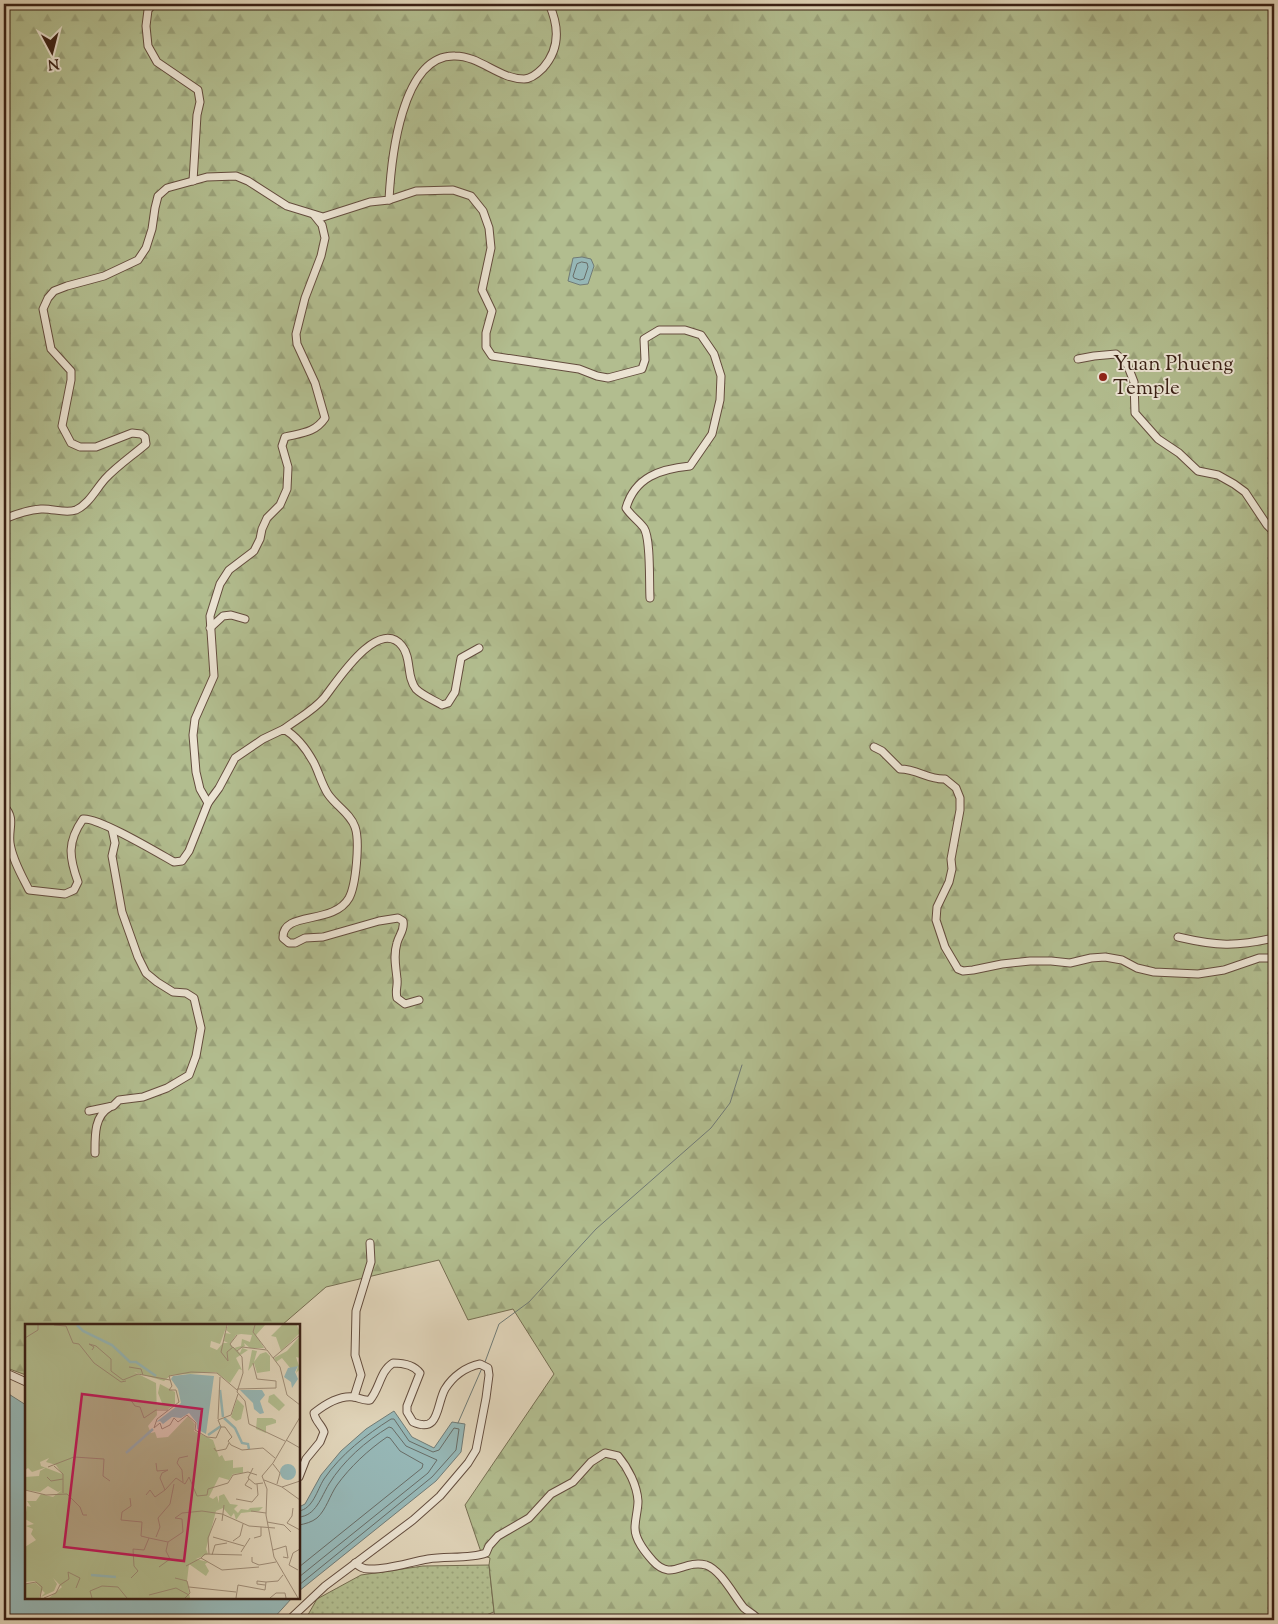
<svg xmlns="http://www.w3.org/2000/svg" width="1278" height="1624" font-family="'Sorts Mill Goudy',serif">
<defs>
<pattern id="grass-dots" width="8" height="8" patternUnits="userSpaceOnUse" patternTransform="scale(1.25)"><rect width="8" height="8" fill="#b2bd8f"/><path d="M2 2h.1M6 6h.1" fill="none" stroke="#9aa27a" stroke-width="1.8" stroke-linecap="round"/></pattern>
<pattern id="forest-firs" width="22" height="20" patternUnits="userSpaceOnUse" patternTransform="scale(1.25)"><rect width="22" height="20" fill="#b2bd8f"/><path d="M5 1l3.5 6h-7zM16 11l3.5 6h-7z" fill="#9aa27a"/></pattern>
</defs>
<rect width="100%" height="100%" fill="#e0d4b9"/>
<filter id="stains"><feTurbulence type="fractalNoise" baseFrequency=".004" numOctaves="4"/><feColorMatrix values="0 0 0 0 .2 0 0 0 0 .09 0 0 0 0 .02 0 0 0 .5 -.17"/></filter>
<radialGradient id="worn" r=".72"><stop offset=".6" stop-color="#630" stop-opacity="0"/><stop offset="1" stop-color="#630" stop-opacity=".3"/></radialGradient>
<!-- grass -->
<path fill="url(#grass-dots)" stroke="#766e52" d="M 489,1565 L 494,1612 L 473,1620 L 305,1620 L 317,1599 L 361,1575 L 423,1566 Z"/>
<!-- forest -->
<path fill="url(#forest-firs)" stroke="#766e52" d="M 4,4 L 1274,4 L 1274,1620 L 495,1620 L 489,1565 L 490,1558 L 482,1555 L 465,1505 L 554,1374 L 513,1309 L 468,1320 L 439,1260 L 326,1287 L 282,1325 L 26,1325 L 26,1375 L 4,1367 Z"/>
<!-- water -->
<g fill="#96b7b6" stroke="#717b76">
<path d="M 582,257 L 591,259 L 594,266 L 588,284 L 580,285 L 568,281 L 573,258 Z"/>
<path d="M 4,1391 L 26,1405 L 26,1598 L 292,1598 L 272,1620 L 4,1620 Z"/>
<path d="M 394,1411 L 412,1437 L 434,1448 L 452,1422 L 465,1424 L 461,1452 L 436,1481 L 299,1591 L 299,1507 L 305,1504 L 321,1475 L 341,1451 L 366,1429 Z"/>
</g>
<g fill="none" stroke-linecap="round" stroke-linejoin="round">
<!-- shore -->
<g stroke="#686c66" stroke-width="1">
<path d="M 582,262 L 587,263 L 588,267 L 584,279 L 580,280 L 574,278 L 573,276 L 577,264 Z"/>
<path d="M 299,1511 C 313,1509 317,1490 324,1479 C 341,1454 366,1435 391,1419 L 394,1419 L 409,1441 L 433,1452 L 439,1450 L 454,1428 L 459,1429 L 456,1450 L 432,1477 L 299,1585"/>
<path d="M 299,1517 C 316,1516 321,1497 329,1484 C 343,1461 366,1441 389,1427 L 392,1428 L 406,1446 L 437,1460 L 428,1473 L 299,1577"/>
<path d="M 299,1525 C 305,1524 312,1522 317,1518 C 326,1510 330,1495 337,1485 C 350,1467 368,1450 387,1437 L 390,1438 L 400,1451 L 423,1464 L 422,1468 L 299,1567"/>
</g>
<!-- stream -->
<g stroke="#717b76" stroke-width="1">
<path d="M 485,1362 L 499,1324 L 529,1302 L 596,1229 L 711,1128 L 730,1103 L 742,1065"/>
<path d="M 458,1423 L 482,1368"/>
</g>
<!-- minor casing -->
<g stroke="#644d3e" stroke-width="9">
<g id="minor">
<path d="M 153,4 L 148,10 L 146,26 L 148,46 L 157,62 L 198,90 L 200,102 L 197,115 L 193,181"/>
<path d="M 389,200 L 416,191 L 453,190 L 471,196 L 483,211 L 489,228 L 491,248 L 482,290 L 492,311 L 486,333 L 486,347 L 492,356 L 579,369 L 597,376 L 608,378 L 642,369 L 645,360 L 644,339 L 659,330 L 685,330 L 701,335 L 714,354 L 721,376 L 720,400 L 712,434 L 690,466 C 660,469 635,477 626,508 C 631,516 639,521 644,528 C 651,539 649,583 650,598"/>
<path d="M 1078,359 L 1094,356 L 1116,354 L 1127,364 L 1134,382 L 1135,413 L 1158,439 L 1179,453 L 1198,471 L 1218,475 L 1234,484 L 1245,492 L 1267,525 L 1274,532"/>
<path d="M 4,519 C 16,514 28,510 41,509 C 52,508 65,514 76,510 C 89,504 96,489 105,479 C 117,466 132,456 146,444 L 145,437 L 141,434 L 132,433 L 96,447 L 80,447 L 71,443 L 62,426 L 71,380 L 71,371 L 51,349 L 43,309 L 48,298 L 54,291 L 67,286 L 104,276 L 138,260 L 146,248 L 152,229 L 155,208 L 158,196 L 167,188 L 207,177 L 236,176 L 248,181 L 287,206 L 323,217 L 370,202 L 389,200 C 391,161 401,54 455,56 C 480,56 499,79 524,79 C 531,79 538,73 543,68 C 560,49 559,26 549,4"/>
<path d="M 210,628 L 223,616 L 231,615 L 245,619"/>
<path d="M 284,729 C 297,719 313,711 324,698 C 336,683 378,616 402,646 C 412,658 406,677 416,689 C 423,696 434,700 442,705 L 448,703 L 455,692 L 461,658 L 479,648"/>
<path d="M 874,747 L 882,751 L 900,769 C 917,769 929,780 945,779 L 956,788 L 960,798 L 960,810 L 951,859 L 952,869 L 949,882 L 937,907 L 936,920 L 945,947 L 958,969 L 963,971 L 973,970 L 1002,964 L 1030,961 L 1051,961 L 1070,963 L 1091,958 L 1105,957 L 1122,960 L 1137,968 L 1154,972 L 1198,974 L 1224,970 L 1259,958 L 1274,958"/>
<path d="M 208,803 L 200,789 L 196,772 L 193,735 L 195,719 L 214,676 L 210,616 L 220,584 L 229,570 L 254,551 L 260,539 L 262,529 L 267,518 L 280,505 L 287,489 L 288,467 L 282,446 L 285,437 C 301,433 315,433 325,418 L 315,383 L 297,344 L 296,334 L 305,298 L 321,256 L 325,238 L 322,225 L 314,215"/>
<path d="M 4,806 C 16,819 8,828 10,843 C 12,859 22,876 29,890 L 65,894 L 74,890 L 78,882 C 69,857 67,842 83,819 C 98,817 158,853 174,862 L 182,861 L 189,851 L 208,803 L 219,788 L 235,758 L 263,739 L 284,729 C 296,736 307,750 314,763 C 319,773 322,785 328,794 C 336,806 350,813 355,827 C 360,841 356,885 349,898 C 333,926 282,910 283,938 L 289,943 L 295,943 L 305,938 L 323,937 L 379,921 L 398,918 L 403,921 C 405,930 399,935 397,943 C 393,956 396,967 397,979 C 398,987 395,989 397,998 L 405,1004 L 419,1000"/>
<path d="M 1178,937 C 1217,946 1235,947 1274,938"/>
<path d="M 89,1111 L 113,1106 L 119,1100 L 143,1097 L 167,1088 L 189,1075 L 196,1056 L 201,1028 L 194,998 L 186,993 L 173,992 L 157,982 L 146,973 L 138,957 L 122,912 L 112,856 L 115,843 L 112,829"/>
<path d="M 95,1153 C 95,1136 94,1116 110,1107"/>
<path d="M 4,1372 L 26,1382"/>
<path d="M 354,1397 L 361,1375 L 355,1355 L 356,1311 L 371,1262 L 370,1243"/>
<path d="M 355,1563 C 360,1567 363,1569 369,1569 C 387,1570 410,1562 428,1559 C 446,1556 470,1559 486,1553 L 489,1546 L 498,1536 L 529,1518 L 551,1494 L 573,1482 L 591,1462 L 605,1453 L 618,1456 C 628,1468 637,1485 638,1501 C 638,1510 635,1519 635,1528 C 635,1540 645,1552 653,1561 C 672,1582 683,1559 706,1565 C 721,1570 734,1596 744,1608 C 749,1612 755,1615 759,1620"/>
<path d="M 289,1620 L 325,1586 L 413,1520 L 440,1496 L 468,1463 L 476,1450 L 486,1398 L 489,1375 L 488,1368 L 480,1364 C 466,1367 453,1376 445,1389 C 436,1405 440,1434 413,1422 L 407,1412 L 407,1406 L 420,1373 C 414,1365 403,1363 393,1363 C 380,1371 380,1388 370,1400 C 363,1401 360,1398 354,1397 C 340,1395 324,1405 314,1413 C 315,1421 322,1425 324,1432 L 320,1442 L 306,1459 L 299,1477"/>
</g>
</g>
<!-- minor -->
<use href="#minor" stroke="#ebe3d2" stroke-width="7"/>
</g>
<!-- markers -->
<circle fill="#8f2418" stroke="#ebe3d2" stroke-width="2" cx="1103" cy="377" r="5"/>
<g text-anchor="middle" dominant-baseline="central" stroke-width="4" stroke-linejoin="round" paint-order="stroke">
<!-- poi labels -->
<g font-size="21" fill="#3a2015" stroke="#ebe3d2" text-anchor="start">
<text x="1113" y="365">Yuan Phueng<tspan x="1113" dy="24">Temple</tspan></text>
</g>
</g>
<!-- overview -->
<g transform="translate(25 1324)">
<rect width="275" height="275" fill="#e0d4b9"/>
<path d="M 135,60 L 150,68 L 150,80 L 143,85 L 131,85 L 131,81 L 137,79 L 133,69 ZM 232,94 L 247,94 L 251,96 L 251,99 L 241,102 L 241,109 L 231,105 Z" fill="#b2bd8f"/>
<path d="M 0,1 L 202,1 L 195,20 L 186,17 L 185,23 L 192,26 L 198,19 L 203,19 L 199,17 L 200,9 L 206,10 L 201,6 L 203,1 L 240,1 L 231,11 L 239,24 L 225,24 L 219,19 L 220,22 L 212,26 L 215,29 L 217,24 L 223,26 L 211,34 L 217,46 L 214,45 L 205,59 L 191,48 L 146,51 L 139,57 L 109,48 L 131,59 L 132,91 L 123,102 L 126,109 L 130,108 L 132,114 L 143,113 L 163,92 L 170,100 L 169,107 L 188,116 L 194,133 L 197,131 L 200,137 L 208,136 L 208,144 L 218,143 L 218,149 L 208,150 L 204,156 L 194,153 L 184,173 L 188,175 L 192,172 L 194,179 L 194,172 L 199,170 L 205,180 L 213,181 L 209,185 L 213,189 L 216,185 L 223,186 L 225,184 L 238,183 L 234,187 L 216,189 L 211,196 L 209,189 L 206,193 L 198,184 L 191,187 L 181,225 L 183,230 L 171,235 L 183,238 L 180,240 L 184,247 L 181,252 L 164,240 L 162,257 L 165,274 L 24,274 L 37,263 L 28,254 L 32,260 L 29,267 L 16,273 L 20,269 L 17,266 L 14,274 L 0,274 L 0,260 L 11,259 L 16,264 L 10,257 L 0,258 L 0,223 L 11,216 L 6,210 L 8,205 L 1,202 L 9,200 L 0,195 L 2,182 L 6,183 L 2,177 L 11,177 L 16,170 L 28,173 L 37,166 L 33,168 L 23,162 L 15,168 L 0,166 L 0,153 L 14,152 L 15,147 L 22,143 L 7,148 L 3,144 L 0,146 ZM 211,11 L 216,10 L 227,11 L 225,18 L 217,15 L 216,22 L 209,24 L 205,20 ZM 24,134 L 21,138 L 31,141 L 37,150 L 16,142 L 15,138 ZM 257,1 L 272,1 L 275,9 L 256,27 L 251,13 L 246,12 ZM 275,12 L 275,34 L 271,33 L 275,45 L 271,49 L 273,42 L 266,45 L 257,34 L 251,38 L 249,34 L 262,27 ZM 227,26 L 232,27 L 229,38 L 235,30 L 241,28 L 245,32 L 245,47 L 232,49 L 229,39 L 223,47 Z" fill="#b2bd8f" fill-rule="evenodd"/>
<path d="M 249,70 L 260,81 L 254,87 L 243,78 L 244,72 ZM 212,75 L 219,82 L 216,95 L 211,97 L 206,93 Z" fill="#b2bd8f"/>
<path d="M 273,42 L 270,48 L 273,55 L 267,64 L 266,58 L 259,53 L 263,44 ZM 165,50 L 189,52 L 181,110 L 172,105 L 172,99 L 164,89 L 156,94 L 147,93 L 138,100 L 135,97 L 131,98 L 156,79 L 153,65 L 146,55 L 148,52 ZM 215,66 L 237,66 L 240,71 L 235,77 L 239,89 L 235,90 L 229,85 L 228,79 ZM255 148a8 8 0 1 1 16 0a8 8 0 1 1-16 0Z" fill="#96b7b6"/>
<path fill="none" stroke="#96b7b6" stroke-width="2.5" d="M 52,1 L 58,7 L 87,21 L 105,38 L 111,38 L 131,52M 195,66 L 198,93M 199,94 L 210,104 L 217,119 L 223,120 L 224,125M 183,111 L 196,102M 101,129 L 128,105M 66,251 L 91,253"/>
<path fill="none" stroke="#9e8c77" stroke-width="1" d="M 29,1 L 41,2 L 48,19 L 54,20 L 69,39 L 96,58 L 101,57M 202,1 L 196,28 L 203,37 L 202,28 L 208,23 L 217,33 L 218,49 L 212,68 L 220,77 L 224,100 L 260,117M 230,1 L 228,8 L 241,25M 0,14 L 13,6 L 13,1M 207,23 L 205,20 L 212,11M 67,26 L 69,23 L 64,20 L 71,22 L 86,35 L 86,47 L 98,56 L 113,50 L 145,56M 212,27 L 217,23 L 242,26 L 255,43 L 262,71 L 275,81M 248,34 L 275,11M 228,39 L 232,55 L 251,57M 104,43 L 116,45 L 118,51M 212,65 L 251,64 L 251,57M 96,75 L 105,75 L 110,82 L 115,83 L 119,94 L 131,86 L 143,86M 193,95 L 195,53M 196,103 L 191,114 L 182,113 L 170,106 L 171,99 L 162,91 L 153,98 L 149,94 L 145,101 L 137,105 L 135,99 L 129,104 L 132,95 L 154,78 L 151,66 L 144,66 L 147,62 L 144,52 L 166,48 L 192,49 L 212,66M 196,103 L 200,103 L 207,113 L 203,117 L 206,121 L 217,126 L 238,124 L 250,134M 196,103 L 193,96 L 206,91 L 213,70M 261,116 L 275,124M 189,124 L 191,127 L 201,125 L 204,119M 131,139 L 132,147 L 143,146 L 137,149 L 135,154 L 140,166 L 151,154 L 160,160 L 164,153 L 172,172 L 182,171 L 183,165 L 203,159 L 208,151 L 223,148 L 232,151M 248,140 L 255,149 L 252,160M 29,142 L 38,150 L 38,169M 23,143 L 49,133 L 79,135 L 78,152 L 85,157M 228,144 L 223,154 L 230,160 L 238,159M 22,153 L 26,157 L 38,155M 224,155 L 220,161 L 227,165M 239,156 L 257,163 L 275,176M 158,158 L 157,146 L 152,139 L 154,134 L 163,132M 257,163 L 275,157M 0,166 L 21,171 L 42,170 L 55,183 L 58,191 L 62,191M 121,171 L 125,166 L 130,173 L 140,166M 105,174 L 106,182 L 97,188 L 96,196 L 117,198 L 116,212 L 124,214M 211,175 L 227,178 L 233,171 L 232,160M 268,184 L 267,192 L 262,199 L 275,206M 226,187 L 241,189M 197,197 L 199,181M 242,198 L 259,201 L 266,208M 131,213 L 135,203 L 133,194 L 145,180 L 149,160M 188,213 L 219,222M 229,214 L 236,212 L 236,203M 208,217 L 215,212 L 218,200M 248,226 L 261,222 L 263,234 L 258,233M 216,228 L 225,214M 184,230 L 183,214 L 191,194M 187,231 L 190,221 L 202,219M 217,231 L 180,230 L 176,234 L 197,246 L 234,243M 227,233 L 227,238 L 234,241 L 251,238M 161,242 L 176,234M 134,243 L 145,235 L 141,227 L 143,218 L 158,208 L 157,195 L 150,194 L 157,189 L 177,187 L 197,190 L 224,202 L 250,204M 273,246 L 264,241 L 268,229 L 275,225M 43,248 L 55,254 L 51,264M 106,254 L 113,247 L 109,242 L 108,225 L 119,226 L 124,214 L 143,218M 150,254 L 162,257 L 165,269 L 160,274M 0,260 L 11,258 L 17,263 L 15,274M 35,261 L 44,255 L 43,248M 240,261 L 232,260 L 232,257 L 241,258M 164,263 L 211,268M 124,271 L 151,264 L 164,271M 19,274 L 31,269 L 35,261M 67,274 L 65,267 L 77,262 L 93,263 L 102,274M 211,274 L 213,261 L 240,266 L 241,258 L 253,257 L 258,251M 245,274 L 251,269 L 260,269 L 261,274M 273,274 L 249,233 L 241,191 L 242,165 L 237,152 L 248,139 L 275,93"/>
<path fill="#c2185b" fill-opacity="0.15" stroke="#c2185b" stroke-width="2.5" d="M 57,70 L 177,85 L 159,237 L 39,223 Z"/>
<rect width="275" height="275" fill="none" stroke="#3a2015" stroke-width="2.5"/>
</g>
<!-- margin -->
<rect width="1278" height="1624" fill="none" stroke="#e0d4b9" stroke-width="20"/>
<rect x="5" y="5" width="1268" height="1614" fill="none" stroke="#3a2015" stroke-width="2.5"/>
<rect x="10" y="10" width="1258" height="1604" fill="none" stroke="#3a2015"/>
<!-- north arrow -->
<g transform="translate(52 52) rotate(173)" stroke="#ebe3d2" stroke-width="4" paint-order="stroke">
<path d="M0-4L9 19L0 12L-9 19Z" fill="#3a2015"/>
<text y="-8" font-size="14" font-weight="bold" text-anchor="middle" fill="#3a2015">N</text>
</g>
<rect width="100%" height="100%" filter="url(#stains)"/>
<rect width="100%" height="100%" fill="url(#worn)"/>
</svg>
